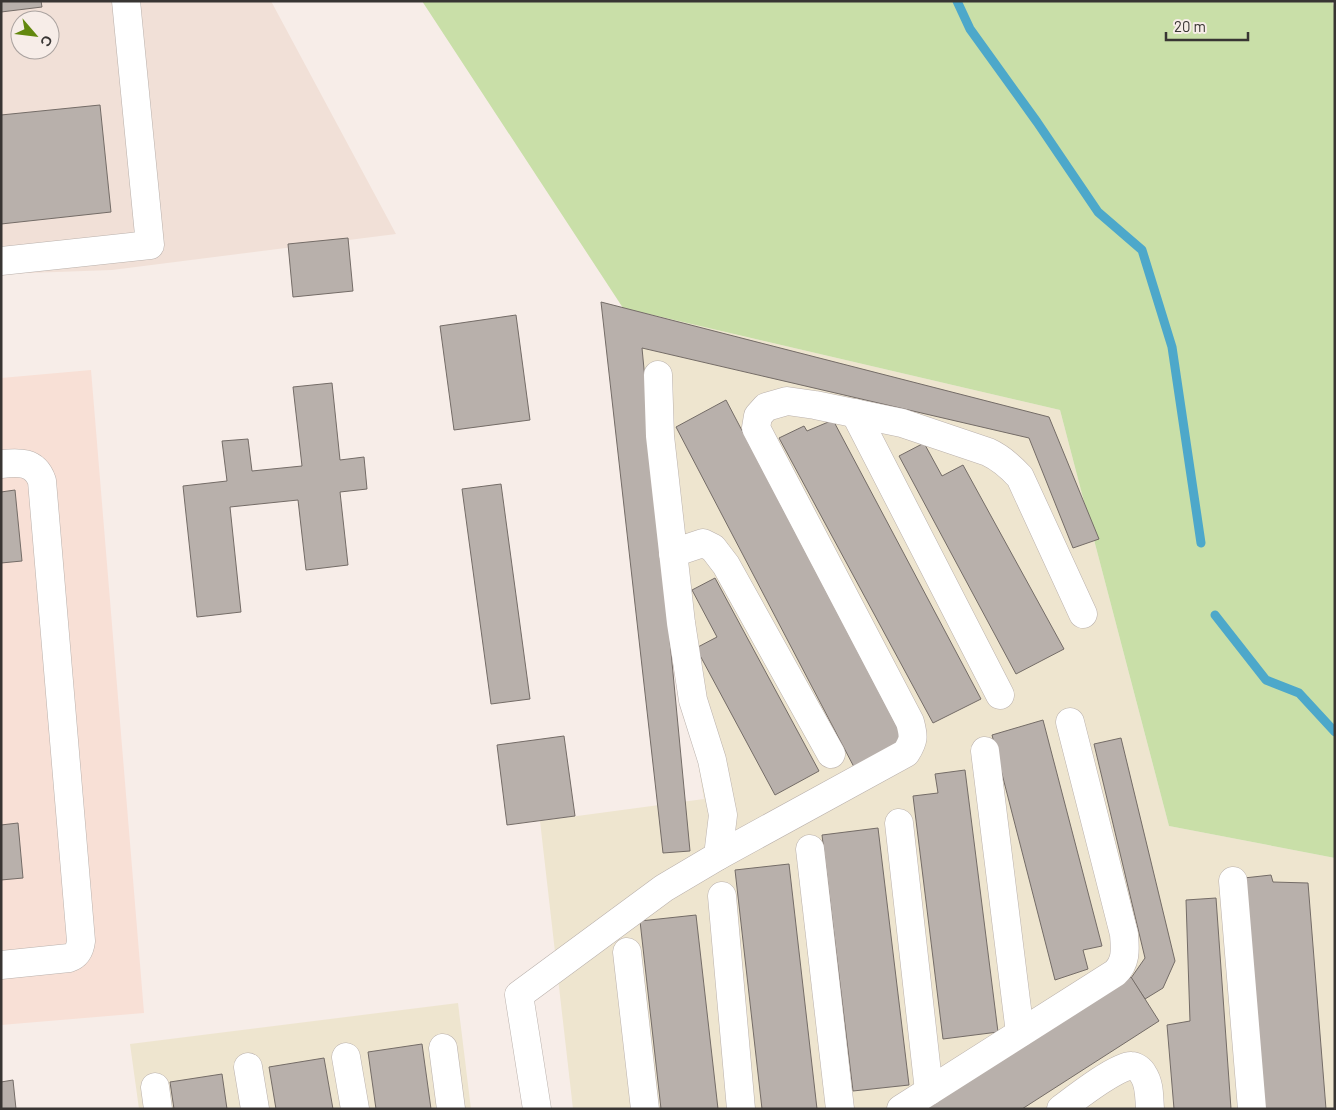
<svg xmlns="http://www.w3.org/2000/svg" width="1336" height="1110" font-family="Barlow,sans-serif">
<rect width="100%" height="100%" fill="#f7ede8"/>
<!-- built -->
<path fill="#f1e0d7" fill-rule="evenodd" d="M 1,1 L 271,1 L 396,234 L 112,270 L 1,274 ZM 20,20 L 50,20 L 50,50 L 20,50 Z"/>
<!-- industrial -->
<g fill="#eee5cf">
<path d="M 623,308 L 1060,410 L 1169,826 L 1335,858 L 1335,1109 L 573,1109 L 540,821 L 704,799 Z"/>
<path d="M 458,1003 L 471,1109 L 139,1109 L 130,1044 Z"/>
</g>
<!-- education -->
<path fill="#f8e0d6" d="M 91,370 L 144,1013 L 1,1025 L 1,378 Z"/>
<!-- green -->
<path fill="#c9dfa8" d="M 422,1 L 1332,1 L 1335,9 L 1335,858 L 1169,826 L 1060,410 L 623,308 Z"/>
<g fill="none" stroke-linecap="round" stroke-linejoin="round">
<!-- stream -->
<g stroke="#4da8ca" stroke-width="9">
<path d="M 957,1 L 970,29 L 1037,122 L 1098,212 L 1142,250 L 1172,347 L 1201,543"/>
<path d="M 1215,615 L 1266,680 L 1299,693 L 1335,732"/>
</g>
</g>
<!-- building -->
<g fill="#b8b0ab" stroke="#746c67">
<path d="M 1,1 L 41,1 L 42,7 L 1,12 Z"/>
<path d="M 100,105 L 111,212 L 1,224 L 1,115 Z"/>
<path d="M 348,238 L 353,291 L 293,297 L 288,244 Z"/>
<path d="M 601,302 L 1049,417 L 1099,539 L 1073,548 L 1029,438 L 642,348 L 690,851 L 663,853 Z"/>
<path d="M 516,315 L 530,420 L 454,430 L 440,326 Z"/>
<path d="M 332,383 L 340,460 L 364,457 L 367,489 L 340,492 L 348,565 L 306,570 L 298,500 L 230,507 L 241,612 L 197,617 L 183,486 L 227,481 L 222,441 L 248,439 L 252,471 L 302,466 L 293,387 Z"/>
<path d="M 726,400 L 904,740 L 854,767 L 676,427 Z"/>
<path d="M 833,420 L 981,699 L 933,723 L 779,438 L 804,426 L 807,431 Z"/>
<path d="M 924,443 L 942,476 L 963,465 L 1064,649 L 1016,674 L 899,456 Z"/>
<path d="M 501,484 L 530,699 L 491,704 L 462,489 Z"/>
<path d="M 15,490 L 22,561 L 1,563 L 1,492 Z"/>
<path d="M 715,578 L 819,771 L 775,795 L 696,648 L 717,637 L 692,590 Z"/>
<path d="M 1043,720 L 1102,946 L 1083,950 L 1088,969 L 1055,980 L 992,735 Z"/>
<path d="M 564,736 L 575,816 L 507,825 L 497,745 Z"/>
<path d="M 1121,738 L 1175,961 L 1163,988 L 1145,999 L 1131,978 L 1145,958 L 1094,744 Z"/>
<path d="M 965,770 L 998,1032 L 943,1039 L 913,796 L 938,793 L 935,774 Z"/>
<path d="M 18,823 L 23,878 L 1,880 L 1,825 Z"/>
<path d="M 878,828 L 909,1085 L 853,1091 L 822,835 Z"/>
<path d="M 789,864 L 817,1109 L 762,1109 L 735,870 Z"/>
<path d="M 1271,875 L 1273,882 L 1308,883 L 1326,1109 L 1264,1109 L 1244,878 Z"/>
<path d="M 1216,898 L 1231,1109 L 1174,1109 L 1167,1025 L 1190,1021 L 1186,900 Z"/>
<path d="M 696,915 L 718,1109 L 661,1109 L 640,921 Z"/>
<path d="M 1131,977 L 1159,1021 L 1022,1109 L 922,1109 Z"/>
<path d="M 422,1044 L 431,1109 L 376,1109 L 368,1052 Z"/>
<path d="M 324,1058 L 333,1109 L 276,1109 L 269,1067 Z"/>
<path d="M 222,1074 L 227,1109 L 174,1109 L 170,1082 Z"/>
<path d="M 13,1080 L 16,1109 L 1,1109 L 1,1082 Z"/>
</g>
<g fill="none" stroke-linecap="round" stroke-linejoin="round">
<!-- minor casing -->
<g stroke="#bab1ac" stroke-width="29">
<g id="minor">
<path d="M 1,261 L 150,245 L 126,1"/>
<path d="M 658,375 L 660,436 L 681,623 L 693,700 L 712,760 L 723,815 L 718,856"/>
<path d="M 855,413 L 1000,695"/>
<path d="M 1,464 C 19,462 35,461 42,481 L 81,941 C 80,949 78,955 69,958 L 1,965"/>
<path d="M 673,553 L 703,543 L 713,548 L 726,565 L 831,754"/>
<path d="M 985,751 L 1020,1033"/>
<path d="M 899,823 L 929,1091"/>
<path d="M 810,849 L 840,1109"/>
<path d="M 1233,881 L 1252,1109"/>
<path d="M 722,896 L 741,1109"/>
<path d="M 627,952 L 645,1109"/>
<path d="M 443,1048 L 451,1109"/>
<path d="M 346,1057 L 355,1109"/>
<path d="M 248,1067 L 255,1109"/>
<path d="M 155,1087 L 158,1109"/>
<path d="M 537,1109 L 519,995 L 664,888 L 718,856 L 906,753 C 914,740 914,737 910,722 L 756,428 L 758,416 L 766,407 L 787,401 L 815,405 L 902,423 L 988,452 C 1001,458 1010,466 1020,477 L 1083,614"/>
<path d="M 901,1109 L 1115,973 C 1127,962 1125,948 1124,934 L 1070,722"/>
<path d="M 1061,1109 C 1073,1100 1118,1065 1131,1066 C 1136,1066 1141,1070 1143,1074 C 1150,1084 1149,1097 1150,1109"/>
</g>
</g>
<!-- minor -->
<use href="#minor" stroke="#fff" stroke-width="28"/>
</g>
<!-- border -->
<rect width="1336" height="1110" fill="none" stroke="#383533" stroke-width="5"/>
<!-- north arrow -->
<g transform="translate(35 35) rotate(118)"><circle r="24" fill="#f7ede8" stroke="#aba3a0"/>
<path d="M0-4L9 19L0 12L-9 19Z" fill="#63880e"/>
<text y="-8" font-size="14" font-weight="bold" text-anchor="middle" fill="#383533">С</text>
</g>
<!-- scale -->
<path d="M1166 32v8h82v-8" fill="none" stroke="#383533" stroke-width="2.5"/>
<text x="1174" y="32" font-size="15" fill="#383533" stroke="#f7ede8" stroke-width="4" paint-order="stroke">20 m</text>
</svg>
